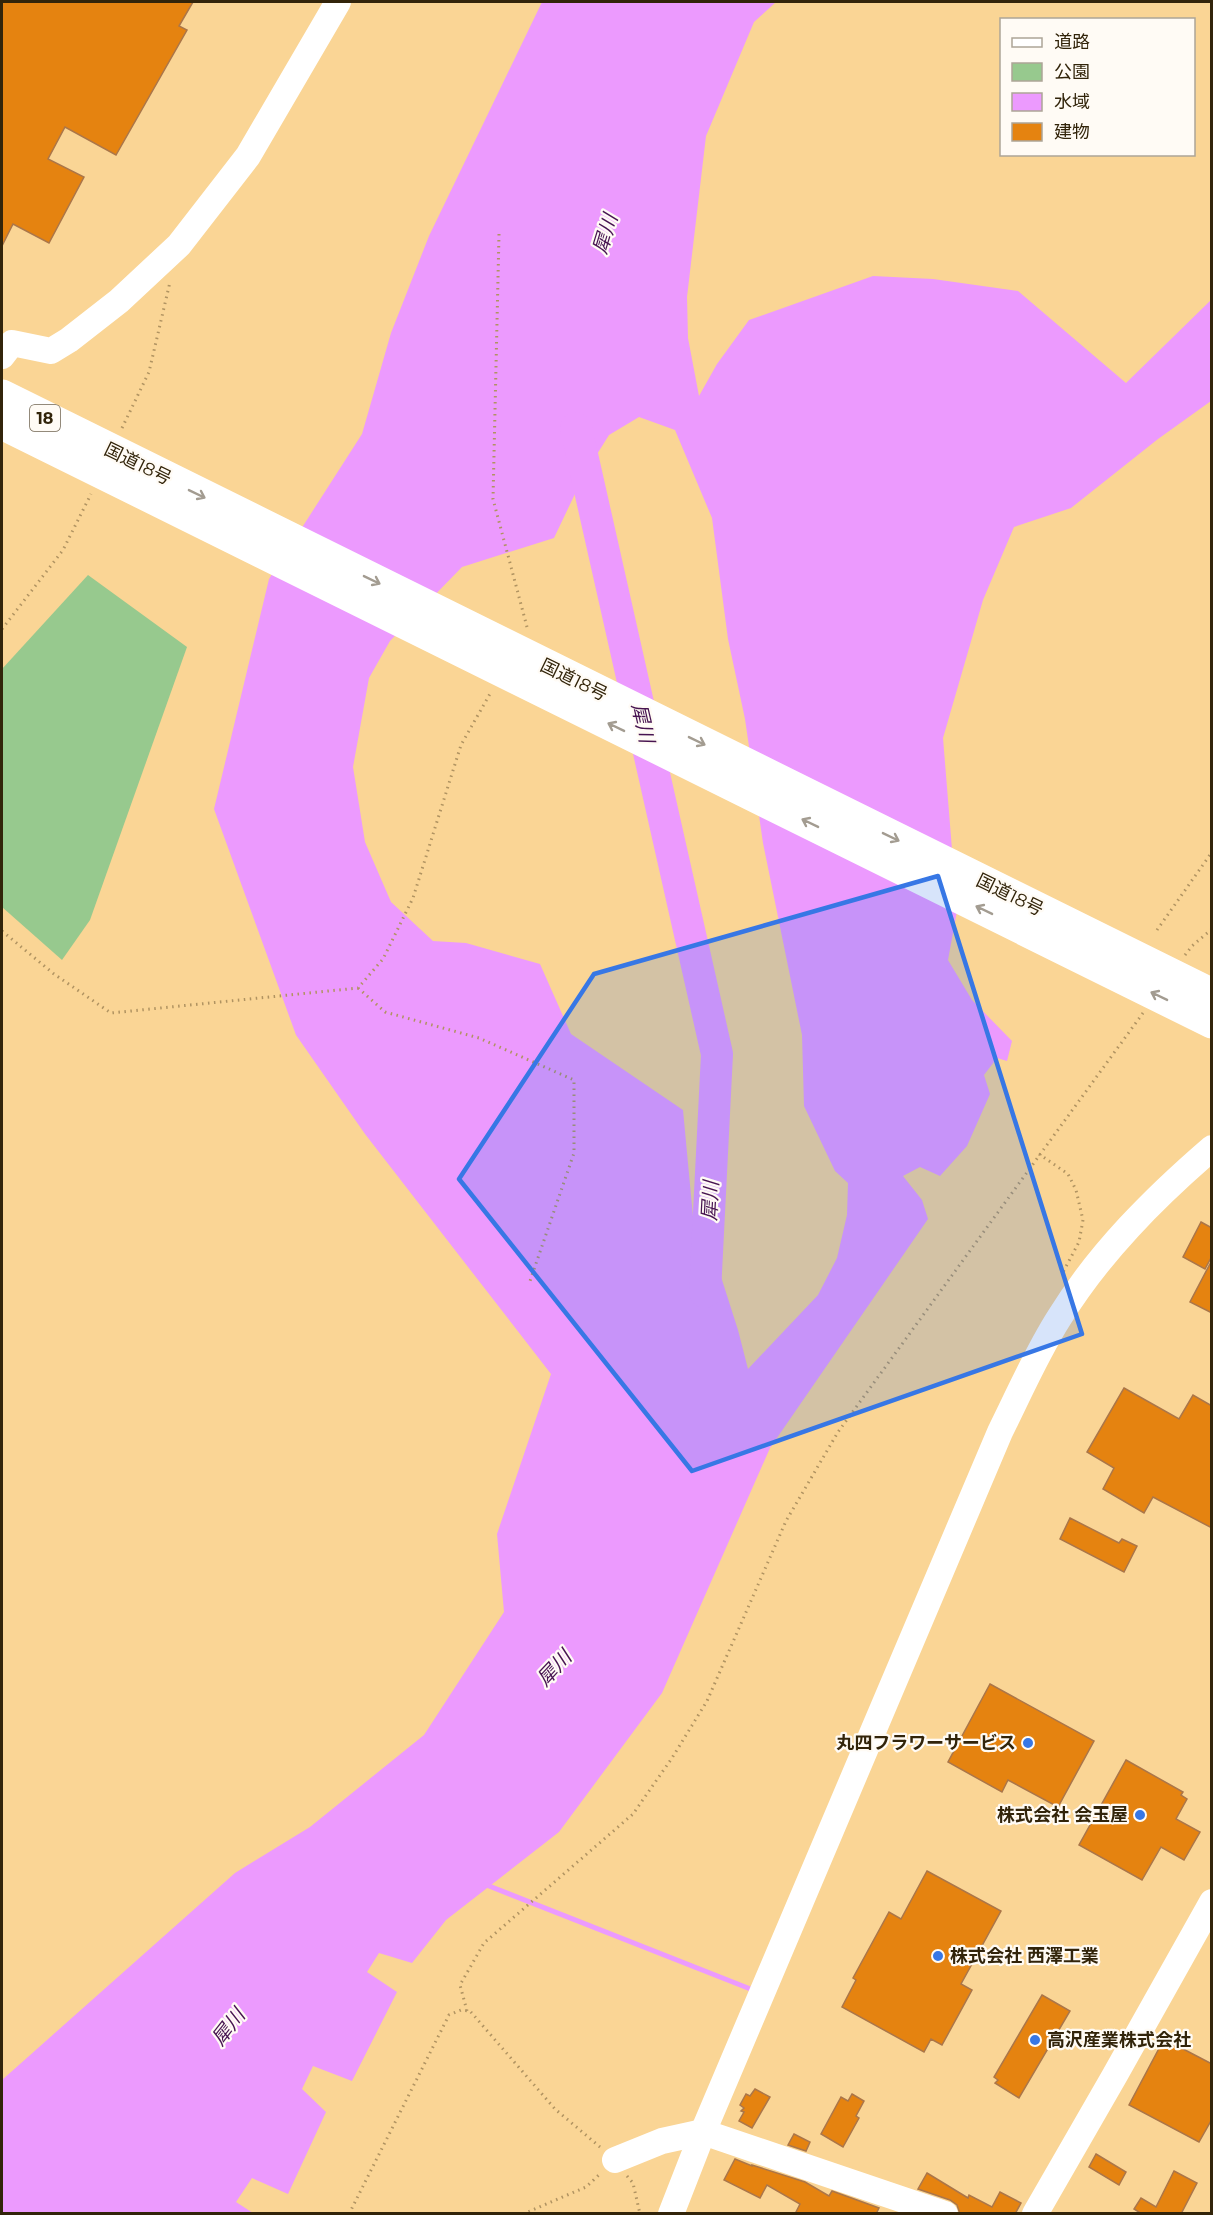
<svg xmlns="http://www.w3.org/2000/svg" width="1213" height="2215" font-family="Montserrat,'Noto Sans JP',sans-serif">
<rect width="100%" height="100%" fill="#fad595"/>
<!-- green -->
<path fill="#97c98e" d="M 88,575 L 187,647 L 90,920 L 62,960 L 2,907 L 2,669 Z"/>
<!-- water -->
<path fill="#ec9afe" fill-rule="evenodd" d="M 542,2 L 776,2 L 754,22 L 706,136 L 687,297 L 688,338 L 699,396 L 717,364 L 749,320 L 873,276 L 933,279 L 1018,291 L 1126,383 L 1211,300 L 1211,401 L 1158,439 L 1071,508 L 1014,527 L 983,600 L 943,738 L 957,911 L 948,960 L 972,1000 L 1012,1041 L 1007,1061 L 997,1058 L 984,1075 L 990,1094 L 967,1146 L 940,1176 L 920,1167 L 903,1176 L 922,1200 L 928,1219 L 770,1448 L 662,1693 L 559,1832 L 446,1920 L 412,1963 L 379,1953 L 367,1972 L 397,1992 L 352,2081 L 313,2066 L 302,2089 L 326,2112 L 288,2194 L 252,2178 L 236,2202 L 253,2213 L 2,2213 L 2,2080 L 235,1873 L 310,1827 L 424,1735 L 504,1612 L 497,1534 L 551,1374 L 365,1134 L 296,1035 L 214,809 L 269,579 L 362,434 L 391,333 L 429,236 ZM 639,417 L 675,430 L 712,518 L 728,639 L 745,719 L 763,843 L 802,1035 L 804,1106 L 835,1171 L 848,1183 L 847,1215 L 837,1258 L 818,1295 L 748,1369 L 738,1330 L 715,1258 L 695,1238 L 683,1110 L 571,1034 L 540,964 L 466,943 L 433,941 L 391,902 L 365,842 L 353,767 L 369,678 L 390,641 L 462,567 L 554,538 L 584,475 L 609,435 Z"/>
<g fill="none" stroke-linecap="round" stroke-linejoin="round">
<!-- stream -->
<path stroke="#ec9afe" stroke-width="5" d="M 484,1884 L 753,1990"/>
<!-- river -->
<path stroke="#ec9afe" stroke-width="32" d="M 576,428 L 717,1054 L 705,1292"/>
</g>
<!-- building -->
<g fill="#e58310" stroke="#ab7649" stroke-width="1.5">
<path d="M 2,2 L 193,2 L 179,26 L 187,30 L 116,155 L 65,127 L 48,159 L 84,177 L 49,243 L 13,224 L 2,246 Z"/>
<path d="M 1201,1222 L 1212,1228 L 1212,1256 L 1205,1269 L 1183,1257 Z"/>
<path d="M 1212,1260 L 1212,1313 L 1190,1302 Z"/>
<path d="M 1124,1388 L 1179,1419 L 1193,1395 L 1212,1406 L 1212,1528 L 1153,1497 L 1144,1513 L 1103,1489 L 1114,1468 L 1087,1452 Z"/>
<path d="M 1070,1518 L 1119,1543 L 1122,1539 L 1137,1546 L 1124,1572 L 1060,1539 Z"/>
<path d="M 990,1684 L 1094,1741 L 1058,1807 L 1008,1780 L 1002,1792 L 948,1762 Z"/>
<path d="M 1126,1760 L 1183,1792 L 1181,1795 L 1187,1799 L 1176,1819 L 1200,1832 L 1184,1860 L 1161,1847 L 1142,1880 L 1079,1845 Z"/>
<path d="M 927,1871 L 1001,1911 L 961,1984 L 972,1990 L 942,2045 L 931,2039 L 924,2052 L 842,2007 L 856,1980 L 853,1978 L 889,1912 L 901,1919 Z"/>
<path d="M 1042,1995 L 1070,2011 L 1019,2098 L 995,2083 L 998,2080 L 994,2077 Z"/>
<path d="M 1164,2039 L 1212,2064 L 1212,2119 L 1199,2142 L 1129,2105 Z"/>
<path d="M 755,2089 L 770,2097 L 752,2128 L 739,2121 L 744,2112 L 741,2111 L 744,2108 L 740,2105 L 746,2094 L 750,2096 Z"/>
<path d="M 852,2094 L 864,2101 L 856,2116 L 859,2118 L 843,2147 L 821,2134 L 841,2097 L 848,2101 Z"/>
<path d="M 794,2134 L 810,2142 L 806,2151 L 788,2145 Z"/>
<path d="M 1096,2154 L 1126,2172 L 1119,2185 L 1089,2167 Z"/>
<path d="M 735,2159 L 752,2166 L 752,2165 L 805,2182 L 829,2196 L 832,2191 L 879,2208 L 876,2214 L 795,2214 L 800,2204 L 767,2185 L 760,2198 L 724,2180 Z"/>
<path d="M 1174,2171 L 1197,2183 L 1181,2214 L 1142,2214 L 1134,2209 L 1141,2198 L 1156,2207 Z"/>
<path d="M 927,2173 L 968,2198 L 969,2195 L 992,2207 L 1000,2192 L 1021,2203 L 1015,2214 L 960,2214 L 957,2205 L 950,2200 L 918,2189 Z"/>
</g>
<g fill="none" stroke-linecap="round" stroke-linejoin="round">
<!-- path -->
<g stroke="#b09361" stroke-width="3" stroke-dasharray="1.5 4.5" stroke-linecap="butt">
<path d="M 499,234 L 493,499 L 527,627 L 526,629"/>
<path d="M 122,428 L 149,372 L 170,282"/>
<path d="M 2,629 L 63,550 L 91,494"/>
<path d="M 1157,930 L 1212,852"/>
<path d="M 2,931 L 54,974 L 111,1013 L 358,988 L 383,959 L 413,898 L 461,745 L 491,692"/>
<path d="M 1185,955 L 1192,946 L 1212,929"/>
<path d="M 358,988 L 385,1012 L 479,1038 L 574,1080 L 574,1153 L 530,1281"/>
<path d="M 1039,1154 L 1068,1174 L 1076,1190 L 1083,1220 L 1079,1242 L 1062,1274"/>
<path d="M 467,2011 L 460,1985 L 484,1943 L 633,1814 L 672,1758 L 707,1701 L 786,1521 L 838,1432 L 1143,1013"/>
<path d="M 627,2176 L 633,2183 L 640,2214"/>
<path d="M 349,2214 L 449,2015 L 461,2010 L 470,2011 L 555,2109 L 600,2147"/>
<path d="M 523,2214 L 586,2187 L 601,2173"/>
</g>
<!-- minor -->
<g stroke="#fff" stroke-width="26">
<path d="M 2,356 L 12,343 L 51,351 L 69,340 L 119,301 L 179,245 L 248,156 L 338,2"/>
<path d="M 615,2160 L 662,2141 L 703,2132 L 945,2214"/>
<path d="M 671,2214 L 703,2132 L 1000,1432 C 1019,1394 1036,1354 1059,1318 C 1099,1253 1154,1198 1212,1148"/>
<path d="M 1035,2214 L 1115,2075 L 1212,1902"/>
</g>
<!-- highway -->
<g stroke="#fff" stroke-width="33">
<path d="M 2,396 L 1212,995"/>
<path d="M 2,423 L 1212,1022"/>
</g>
</g>
<!-- one-way arrows -->
<defs><path id="oneway-shaft" d="M-6 0H5M1.5-3L5.5 0L1.5 3" fill="none" stroke-width="1.6" stroke-linecap="round" stroke-linejoin="round" transform="scale(1.5)"/></defs>
<g stroke="#a39c91">
<use href="#oneway-shaft" transform="translate(197 494) rotate(26)"/>
<use href="#oneway-shaft" transform="translate(372 580) rotate(26)"/>
<use href="#oneway-shaft" transform="translate(616 727) rotate(-154)"/>
<use href="#oneway-shaft" transform="translate(697 741) rotate(26)"/>
<use href="#oneway-shaft" transform="translate(810 823) rotate(-154)"/>
<use href="#oneway-shaft" transform="translate(891 837) rotate(26)"/>
<use href="#oneway-shaft" transform="translate(984 910) rotate(-154)"/>
<use href="#oneway-shaft" transform="translate(1159 996) rotate(-154)"/>
</g>
<!-- marked area -->
<path fill="#3777e5" fill-opacity="0.2" stroke="#3777e5" stroke-width="4.5" stroke-linejoin="round" d="M 938,876 L 1082,1334 L 692,1471 L 459,1179 L 594,974 Z"/>
<!-- markers -->
<g fill="#3777e5" stroke="#fffbf5" stroke-width="2">
<circle cx="1028" cy="1743" r="6"/>
<circle cx="1140" cy="1815" r="6"/>
<circle cx="938" cy="1956" r="6"/>
<circle cx="1035" cy="2040" r="6"/>
</g>
<g text-anchor="middle" dominant-baseline="central" stroke-width="4.5" stroke-linejoin="round" paint-order="stroke">
<!-- shield labels -->
<rect fill="#fffbf5" stroke="#706450" stroke-width="1.5" x="30" y="405" width="30" height="26" rx="4.5"/>
<g font-size="16" font-weight="bold" fill="#32240a">
<text x="45" y="418">18</text>
</g>
<!-- street labels -->
<g font-size="18" fill="#32240a" stroke="#fffbf5">
<text transform="translate(138 464) rotate(26)">国道18号</text>
<text transform="translate(574 680) rotate(26)">国道18号</text>
<text transform="translate(1010 895) rotate(26)">国道18号</text>
</g>
<!-- poi labels -->
<g font-size="18" font-weight="bold" fill="#32240a" stroke="#fffbf5" text-anchor="end">
<text x="1016" y="1743">丸四フラワーサービス</text>
<text x="1128" y="1815">株式会社 会玉屋</text>
<text x="950" y="1956" text-anchor="start">株式会社 西澤工業</text>
<text x="1047" y="2040" text-anchor="start">高沢産業株式会社</text>
</g>
<!-- water labels -->
<g font-size="20" font-style="italic" fill="#471451" stroke="#fffbf5">
<text transform="translate(605 234) rotate(-73)">犀川</text>
<text transform="translate(643 723) rotate(77)">犀川</text>
<text transform="translate(710 1201) rotate(-87)">犀川</text>
<text transform="translate(554 1668) rotate(-47)">犀川</text>
<text transform="translate(228 2027) rotate(-52)">犀川</text>
</g>
</g>
<!-- border -->
<rect width="1213" height="2215" fill="none" stroke="#32240a" stroke-width="6"/>
<!-- legend -->
<rect x="1000" y="18" width="195" height="138" fill="#fffbf5" stroke="#ada597" stroke-width="1.5"/>
<rect x="1012" y="38" width="30" height="9" fill="#ffffff" stroke="#ada597" stroke-width="1.5"/>
<text x="1054" y="48" font-size="18" fill="#32240a">道路</text>
<rect x="1012" y="63" width="30" height="18" fill="#97c98e" stroke="#ada597" stroke-width="1.5"/>
<text x="1054" y="78" font-size="18" fill="#32240a">公園</text>
<rect x="1012" y="93" width="30" height="18" fill="#ec9afe" stroke="#ada597" stroke-width="1.5"/>
<text x="1054" y="108" font-size="18" fill="#32240a">水域</text>
<rect x="1012" y="123" width="30" height="18" fill="#e58310" stroke="#ada597" stroke-width="1.5"/>
<text x="1054" y="138" font-size="18" fill="#32240a">建物</text>
</svg>
